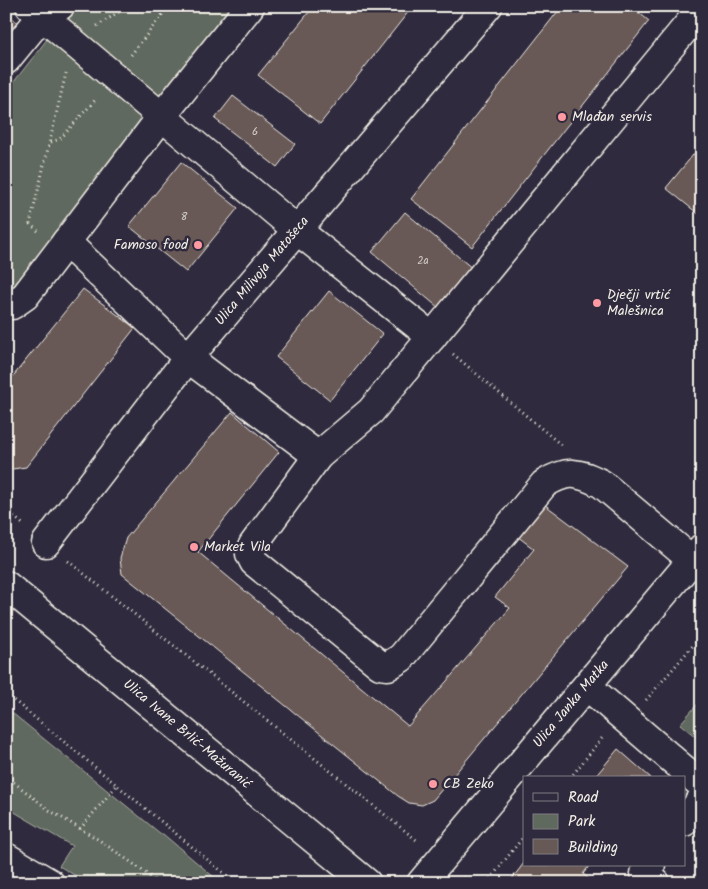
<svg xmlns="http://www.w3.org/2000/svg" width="708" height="889" font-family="Kalam,sans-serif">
<rect width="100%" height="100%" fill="#2f2a3d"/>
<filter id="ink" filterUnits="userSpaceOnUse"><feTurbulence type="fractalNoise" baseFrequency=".02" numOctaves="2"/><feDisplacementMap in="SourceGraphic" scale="10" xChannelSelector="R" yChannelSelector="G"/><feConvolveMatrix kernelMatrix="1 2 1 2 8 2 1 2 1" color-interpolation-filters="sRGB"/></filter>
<g filter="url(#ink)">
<!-- green -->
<g fill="#60695e" stroke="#aaada3">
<path d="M 73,6 L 239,6 L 11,298 L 6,295 L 6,92 Z"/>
<path d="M 702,699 L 702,742 L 680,724 Z"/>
<path d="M 6,708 L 161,834 L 163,834 L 221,883 L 88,883 L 59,866 L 72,846 L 6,807 Z"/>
</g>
<!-- building -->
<g fill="#675956" stroke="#f4f1e8">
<path d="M 314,6 L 413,6 L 320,124 L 258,75 Z"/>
<path d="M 562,6 L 631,6 L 649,21 L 472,247 L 411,199 Z"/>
<path d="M 6,12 L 20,25 L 6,40 Z"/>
<path d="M 233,96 L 295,144 L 277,167 L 215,119 Z"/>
<path d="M 702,144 L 702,217 L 666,188 Z"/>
<path d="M 181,162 L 238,208 L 186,272 L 129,226 Z"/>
<path d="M 405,212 L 473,269 L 440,309 L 372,252 Z"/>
<path d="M 83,289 L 135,328 L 26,467 L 6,470 L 6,385 Z"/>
<path d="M 329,291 L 383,334 L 330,400 L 276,357 Z"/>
<path d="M 232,412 L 279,452 L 198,552 L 408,726 L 510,608 L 495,597 L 534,549 L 517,536 L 544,504 L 628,567 L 433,800 L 422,805 L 409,803 L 398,796 L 122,574 L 120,558 L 126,538 Z"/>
<path d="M 618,749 L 651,778 L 594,778 Z"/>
<path d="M 524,863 L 524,865 L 590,865 L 583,874 L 594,883 L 511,883 L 511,880 Z"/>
</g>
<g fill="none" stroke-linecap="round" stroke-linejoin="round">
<!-- minor casing -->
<g stroke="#f4f1e8" stroke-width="31">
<g id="minor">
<path d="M 30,6 L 297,230 L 432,337"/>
<path d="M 6,60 L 42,16 L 60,6"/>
<path d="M 66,242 L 188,358 L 318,456"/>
<path d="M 6,304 L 12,305 L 25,296 L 162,116 L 250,6"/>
<path d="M 46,543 L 188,358 L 488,6"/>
<path d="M 692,560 L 602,484 C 578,472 568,469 544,484 L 401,658 L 388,666 L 380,665 L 254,562 L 250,554 L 253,545 L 318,456 L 371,411 L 702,8"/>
<path d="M 6,585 L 367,883"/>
<path d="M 587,686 L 702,785"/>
<path d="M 684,822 L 702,799"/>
<path d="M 6,857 L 50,883"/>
<path d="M 651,865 L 645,873 L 656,883"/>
<path d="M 421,883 L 702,548"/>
</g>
</g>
<!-- path -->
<g stroke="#f4f1e8" stroke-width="3" stroke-dasharray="1 4" stroke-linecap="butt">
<path d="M 97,26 L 128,6"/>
<path d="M 131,55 L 169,6"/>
<path d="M 51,142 L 60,139 L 96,99"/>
<path d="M 38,231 L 30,224 L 66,73"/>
<path d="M 453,354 L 561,445"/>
<path d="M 6,510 L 25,526"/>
<path d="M 68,561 L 419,842"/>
<path d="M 6,694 L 236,883"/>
<path d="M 646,700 L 702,635"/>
<path d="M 6,776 L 49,810 L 99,840 L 135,865 L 158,883"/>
<path d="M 570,778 L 603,737"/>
<path d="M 80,829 L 117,785"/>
<path d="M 463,877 L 469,883"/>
<path d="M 487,883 L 524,836"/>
</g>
<!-- minor -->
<use href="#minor" stroke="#2f2a3d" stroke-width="28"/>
</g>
</g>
<!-- markers -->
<g fill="#ff9aa2" stroke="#2f2a3d" stroke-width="2">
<circle cx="562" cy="117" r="5"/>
<circle cx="198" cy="245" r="5"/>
<circle cx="597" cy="303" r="5"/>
<circle cx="194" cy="547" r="5"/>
<circle cx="433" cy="784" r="5"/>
</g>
<g text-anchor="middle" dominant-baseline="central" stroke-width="5" stroke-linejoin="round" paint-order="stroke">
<!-- number labels -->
<g font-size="11" fill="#d1cbc4">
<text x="255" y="132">6</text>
<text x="184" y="217">8</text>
<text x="423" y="261">2a</text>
</g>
<!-- poi labels -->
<g font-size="14" fill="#f4f1e8" stroke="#2f2a3d" text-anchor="start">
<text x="572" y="117">Mlađan servis</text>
<text x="188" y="245" text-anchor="end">Famoso food</text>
<text x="607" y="295">Dječji vrtić<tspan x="607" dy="16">Malešnica</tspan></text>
<text x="204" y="547">Market Vila</text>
<text x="443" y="784">CB Zeko</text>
</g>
<!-- street labels -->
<g font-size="14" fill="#f4f1e8" stroke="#2f2a3d">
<text transform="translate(262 271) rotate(-50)">Ulica Milivoja Matošeca</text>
<text transform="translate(571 704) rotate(-50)">Ulica Janka Matka</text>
<text transform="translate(187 734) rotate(40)">Ulica Ivane Brlić-Mažuranić</text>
</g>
</g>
<!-- margin -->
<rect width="708" height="889" fill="none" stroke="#2f2a3d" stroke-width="25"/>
<rect x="12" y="12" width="683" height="864" fill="none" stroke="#f4f1e8" stroke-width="2" filter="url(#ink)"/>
<!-- legend -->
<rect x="523" y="776" width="162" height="90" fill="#2f2a3d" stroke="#7e7a81"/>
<rect x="533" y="793" width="25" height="8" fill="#2f2a3d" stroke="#7e7a81"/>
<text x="568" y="802" font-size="15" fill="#f4f1e8">Road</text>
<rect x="533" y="814" width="25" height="15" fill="#60695e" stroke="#7e7a81"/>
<text x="568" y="826" font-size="15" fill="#f4f1e8">Park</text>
<rect x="533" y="839" width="25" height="15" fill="#675956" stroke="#7e7a81"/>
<text x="568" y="852" font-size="15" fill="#f4f1e8">Building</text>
</svg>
